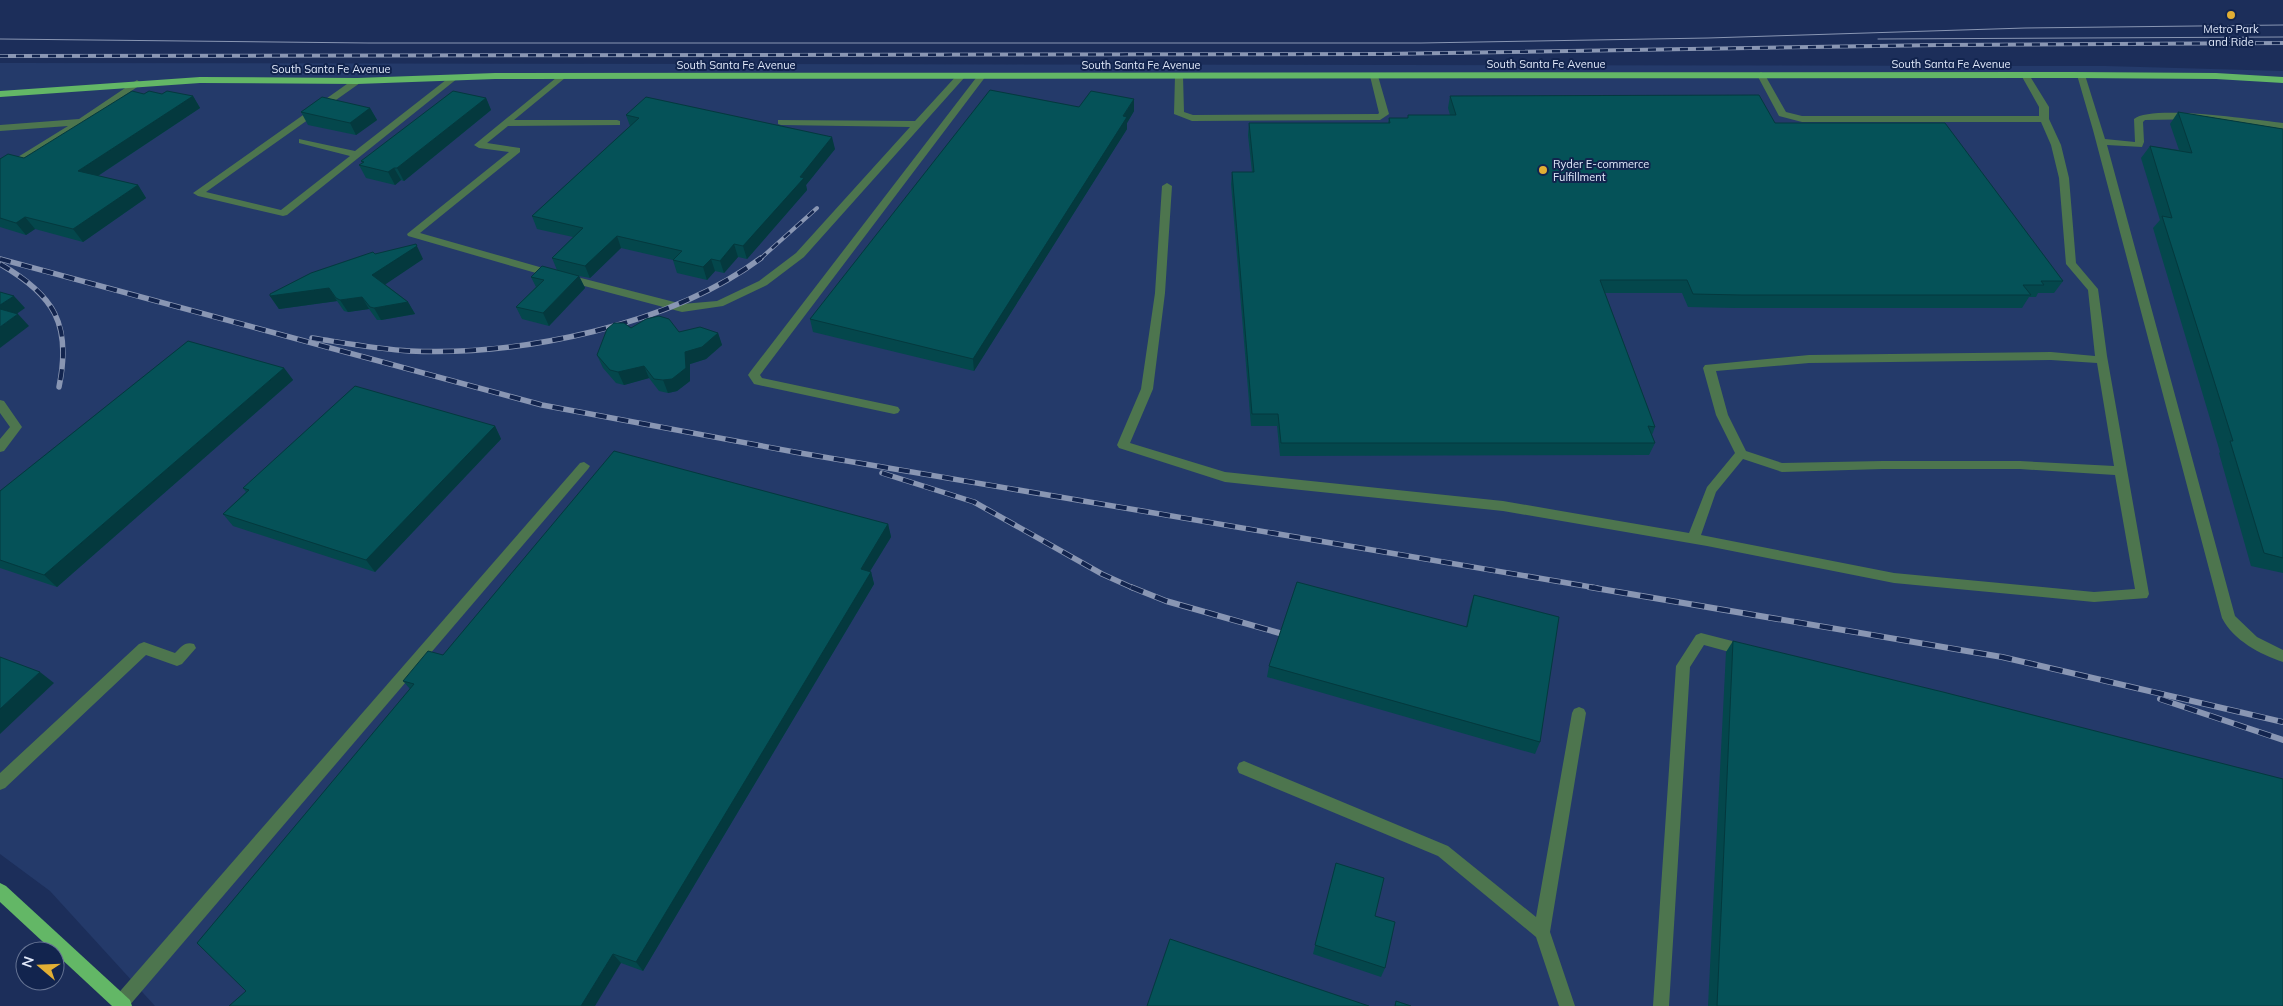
<svg xmlns="http://www.w3.org/2000/svg" width="2283" height="1006" font-family="Mulish,sans-serif">
<rect width="100%" height="100%" fill="#1c2e5a"/>
<!-- built -->
<path fill="#243a6a" d="M 0,63 L 2106,66 L 2283,71 L 2283,1006 L 155,1006 L 50,891 L 0,854 Z"/>
<g fill="none" stroke-linecap="round" stroke-linejoin="round">
<!-- minor -->
<g fill="#4d754e" fill-rule="evenodd">
<path d="M 1761,72 L 1765,75 L 1786,112 L 1802,116 L 2039,116 L 2039,107 L 2021,75 L 2028,73 L 2049,107 L 2049,119 L 2061,145 L 2069,178 L 2076,263 L 2098,289 L 2107,356 L 2149,594 L 2147,598 L 2094,602 L 1894,583 L 1707,546 L 1503,511 L 1225,482 L 1119,448 L 1117,445 L 1141,389 L 1155,293 L 1162,186 L 1167,183 L 1172,186 L 1165,293 L 1153,389 L 1130,443 L 1225,472 L 1503,501 L 1689,533 L 1707,487 L 1735,453 L 1716,415 L 1703,368 L 1705,365 L 1809,355 L 2051,352 L 2095,356 L 2088,290 L 2066,264 L 2059,178 L 2051,145 L 2041,122 L 1802,122 L 1779,116 L 1757,75 ZM 2051,360 L 2097,363 L 2114,466 L 2020,461 L 1883,461 L 1782,463 L 1746,451 L 1728,415 L 1716,371 L 1809,363 ZM 1743,459 L 1782,472 L 1883,469 L 2020,469 L 2115,475 L 2135,589 L 2094,592 L 1894,573 L 1701,535 L 1716,492 Z"/>
<path d="M 961,73 L 965,76 L 964,78 L 804,257 L 767,285 L 723,306 L 682,312 L 543,275 L 408,236 L 407,234 L 509,152 L 479,148 L 474,145 L 562,73 L 565,74 L 565,78 L 514,120 L 617,120 L 620,121 L 620,125 L 508,126 L 487,143 L 520,148 L 520,152 L 420,233 L 550,270 L 682,304 L 717,301 L 759,281 L 796,253 L 910,127 L 781,125 L 778,124 L 778,120 L 915,121 L 958,74 Z"/>
<path d="M 1179,73 L 1183,76 L 1184,112 L 1193,115 L 1378,114 L 1379,113 L 1370,76 L 1374,73 L 1378,76 L 1389,114 L 1380,120 L 1192,121 L 1174,114 L 1175,76 Z"/>
<path d="M 2078,73 L 2085,75 L 2105,139 L 2135,142 L 2134,119 C 2151,104 2257,120 2283,123 L 2283,129 L 2203,119 L 2145,120 L 2143,122 L 2144,142 L 2142,147 L 2107,145 L 2235,616 L 2257,637 L 2283,650 L 2283,662 C 2260,654 2234,641 2222,618 L 2093,130 L 2077,75 Z"/>
<path d="M 979,74 L 986,76 L 760,375 L 762,378 L 894,406 L 898,407 L 900,410 L 898,413 L 894,414 L 754,384 L 748,375 L 750,372 Z"/>
<path d="M 451,76 L 458,78 L 287,215 L 283,216 L 198,196 L 193,193 L 354,79 L 360,79 L 360,83 L 206,192 L 281,210 L 350,156 L 299,143 L 299,139 L 355,151 Z"/>
<path d="M 137,80 L 141,83 L 140,85 L 84,124 L 0,175 L 0,168 L 68,126 L 0,131 L 0,125 L 79,119 Z"/>
<path d="M 0,400 L 4,401 L 22,427 L 4,451 L 0,452 L 0,439 L 10,427 L 0,413 Z"/>
<path d="M 584,462 L 590,466 L 588,469 L 129,1006 L 114,1006 L 113,1003 L 115,997 L 580,463 Z"/>
<path d="M 1701,633 L 1744,644 L 1749,646 L 1751,650 L 1749,654 L 1744,656 L 1704,645 L 1690,667 L 1669,1006 L 1653,1006 L 1676,666 L 1696,635 Z"/>
<path d="M 144,642 L 175,653 C 181,647 185,641 194,644 L 196,648 L 182,664 L 177,666 L 146,655 L 5,788 L 0,790 L 0,773 L 139,644 Z"/>
<path d="M 1579,707 L 1584,709 L 1586,713 L 1550,932 L 1575,1006 L 1559,1006 L 1536,937 L 1438,856 L 1239,773 L 1237,768 L 1239,763 L 1244,761 L 1448,846 L 1536,917 L 1572,713 L 1574,709 Z"/>
</g>
<!-- major -->
<g fill="#63b766" fill-rule="evenodd">
<path d="M 2074,72 L 2216,73 L 2283,77 L 2283,83 L 2216,79 L 2074,78 L 495,79 L 357,84 L 200,83 L 0,97 L 0,91 L 200,77 L 357,78 L 495,73 Z"/>
<path d="M 0,883 L 6,886 L 130,1000 L 132,1006 L 112,1006 L 0,902 Z"/>
</g>
<!-- tram -->
<g stroke="#8996b3" stroke-width="1">
<path d="M 0,39 L 368,43 L 1421,43 L 1708,38 L 2025,28 L 2283,25"/>
<path d="M 1878,39 L 2283,37"/>
</g>
<!-- rail-far2 casing -->
<g stroke="#8996b3" stroke-width="4">
<g id="rail-far2">
<path d="M 0,56 L 1383,54 L 1940,45 L 2283,43"/>
<path d="M 760,259 L 817,208"/>
</g>
</g>
<!-- rail-far1 casing -->
<g stroke="#8996b3" stroke-width="5.5">
<g id="rail-far1">
<path d="M 0,259 L 542,405 L 800,453 L 1597,588"/>
<path d="M 0,264 C 54,295 72,324 59,387"/>
<path d="M 312,338 C 345,343 377,349 410,351 C 521,356 671,325 761,258"/>
<path d="M 882,473 L 974,502 L 1102,574 L 1133,588"/>
</g>
</g>
<!-- rail casing -->
<g stroke="#8996b3" stroke-width="6">
<g id="rail">
<path d="M 1131,587 L 1166,601 L 1283,634"/>
<path d="M 1589,587 L 2002,657 L 2283,722"/>
<path d="M 2160,699 L 2283,740"/>
</g>
</g>
<!-- rail-far2 -->
<use href="#rail-far2" stroke="#12244e" stroke-width="2.5" stroke-dasharray="8" stroke-linecap="butt"/>
<!-- rail-far1 -->
<use href="#rail-far1" stroke="#12244e" stroke-width="4" stroke-dasharray="11" stroke-linecap="butt"/>
<!-- rail -->
<use href="#rail" stroke="#12244e" stroke-width="4.5" stroke-dasharray="13" stroke-linecap="butt"/>
</g>
<!-- wall -->
<g fill="#04474c">
<path d="M 144,94 L 162,94 L 193,96 L 200,108 L 98,176 L 138,185 L 146,198 L 83,242 L 35,229 L 26,235 L 0,227 L 0,158 L 24,158 Z"/>
<path d="M 1450,96 L 1775,123 L 2063,281 L 2054,293 L 2038,293 L 2036,297 L 2029,297 L 2022,308 L 1735,308 L 1688,307 L 1682,293 L 1605,293 L 1655,427 L 1652,435 L 1655,443 L 1649,455 L 1280,456 L 1277,426 L 1251,426 L 1231,184 L 1232,172 L 1252,172 L 1248,135 L 1249,123 L 1388,123 L 1389,118 L 1408,118 L 1408,115 L 1450,115 L 1448,108 Z"/>
<path d="M 486,98 L 491,110 L 404,181 L 401,180 L 395,185 L 366,178 L 359,165 L 362,163 L 361,161 Z"/>
<path d="M 1079,107 L 1134,111 L 1127,123 L 1127,129 L 974,371 L 813,332 L 810,319 Z"/>
<path d="M 370,108 L 377,120 L 356,135 L 308,125 L 301,112 Z"/>
<path d="M 2178,112 L 2283,129 L 2283,573 L 2251,566 L 2219,453 L 2220,452 L 2153,228 L 2160,220 L 2141,158 L 2150,146 L 2179,150 L 2170,124 Z"/>
<path d="M 626,115 L 835,149 L 806,185 L 807,190 L 747,259 L 738,257 L 724,273 L 715,271 L 707,280 L 677,273 L 673,260 L 621,248 L 590,278 L 579,276 L 585,288 L 549,326 L 522,319 L 516,307 L 536,287 L 531,277 L 557,270 L 552,258 L 573,237 L 537,229 L 532,216 L 630,126 Z"/>
<path d="M 375,254 L 423,259 L 385,284 L 408,302 L 415,314 L 381,320 L 377,320 L 369,309 L 348,312 L 344,311 L 337,301 L 279,309 L 270,296 Z"/>
<path d="M 631,328 L 679,332 L 718,333 L 722,345 L 706,359 L 690,364 L 690,381 L 677,391 L 668,393 L 659,391 L 649,378 L 624,385 L 616,383 L 603,368 L 597,355 Z"/>
<path d="M 284,368 L 293,380 L 57,587 L 0,568 L 0,491 Z"/>
<path d="M 495,426 L 501,439 L 375,572 L 233,526 L 223,514 L 246,492 L 243,488 Z"/>
<path d="M 888,524 L 891,537 L 870,571 L 871,572 L 874,584 L 643,971 L 621,963 L 246,991 L 410,689 L 403,681 L 443,655 Z"/>
<path d="M 1474,595 L 1540,742 L 1535,754 L 1267,677 L 1269,666 L 1466,627 L 1470,607 Z"/>
<path d="M 1733,641 L 2283,1006 L 1708,1006 L 1726,652 Z"/>
<path d="M 1336,863 L 1375,916 L 1385,968 L 1381,977 L 1313,954 Z"/>
</g>
<!-- shaded-wall -->
<g fill="#04393e">
<path d="M 193,96 L 200,108 L 87,183 L 78,171 Z"/>
<path d="M 486,98 L 491,110 L 404,181 L 397,168 Z"/>
<path d="M 1134,99 L 1134,111 L 1127,123 L 1127,129 L 974,371 L 973,359 Z"/>
<path d="M 370,108 L 377,120 L 356,135 L 350,123 Z"/>
<path d="M 832,137 L 835,149 L 806,185 L 807,190 L 747,259 L 743,246 Z"/>
<path d="M 394,168 L 401,180 L 395,185 L 388,172 Z"/>
<path d="M 138,185 L 146,198 L 83,242 L 73,229 Z"/>
<path d="M 25,217 L 35,229 L 26,235 L 16,223 Z"/>
<path d="M 617,236 L 621,248 L 590,278 L 585,266 Z"/>
<path d="M 416,244 L 423,259 L 380,288 L 372,275 Z"/>
<path d="M 734,244 L 738,257 L 724,273 L 720,261 Z"/>
<path d="M 711,259 L 715,271 L 707,280 L 703,267 Z"/>
<path d="M 579,276 L 585,288 L 549,326 L 543,313 Z"/>
<path d="M 329,288 L 337,301 L 279,309 L 270,296 Z"/>
<path d="M 14,296 L 25,308 L 8,320 L 0,311 L 0,305 Z"/>
<path d="M 362,297 L 369,309 L 348,312 L 340,300 Z"/>
<path d="M 408,302 L 415,314 L 381,320 L 374,308 Z"/>
<path d="M 18,314 L 29,326 L 0,348 L 0,327 Z"/>
<path d="M 718,333 L 722,345 L 706,359 L 690,364 L 690,381 L 677,391 L 668,393 L 663,380 L 685,352 Z"/>
<path d="M 644,366 L 649,378 L 624,385 L 618,372 Z"/>
<path d="M 284,368 L 293,380 L 57,587 L 44,575 Z"/>
<path d="M 495,426 L 501,439 L 375,572 L 366,560 Z"/>
<path d="M 888,524 L 891,537 L 864,581 L 861,569 Z"/>
<path d="M 871,572 L 874,584 L 643,971 L 636,962 Z"/>
<path d="M 40,672 L 54,683 L 0,734 L 0,709 Z"/>
<path d="M 613,954 L 621,963 L 595,1006 L 581,1006 Z"/>
</g>
<!-- building -->
<g fill="#055258" stroke="#04393e">
<path d="M 990,90 L 1079,107 L 1091,91 L 1134,99 L 1123,116 L 1127,117 L 973,359 L 810,319 Z"/>
<path d="M 132,91 L 144,94 L 149,91 L 162,94 L 167,91 L 193,96 L 78,171 L 138,185 L 73,229 L 25,217 L 16,223 L 0,218 L 0,159 L 8,154 L 24,158 Z"/>
<path d="M 453,91 L 486,98 L 397,168 L 394,168 L 388,172 L 359,165 L 364,162 L 361,161 Z"/>
<path d="M 1759,95 L 1775,123 L 1945,123 L 2063,281 L 2041,281 L 2044,285 L 2023,285 L 2031,295 L 1741,295 L 1693,294 L 1687,280 L 1600,280 L 1655,427 L 1648,426 L 1655,443 L 1281,443 L 1278,414 L 1252,414 L 1232,172 L 1254,172 L 1249,123 L 1390,123 L 1389,118 L 1408,118 L 1408,115 L 1456,115 L 1450,96 Z"/>
<path d="M 322,97 L 370,108 L 350,123 L 301,112 Z"/>
<path d="M 646,97 L 832,137 L 800,177 L 804,178 L 743,246 L 734,244 L 720,261 L 711,259 L 703,267 L 673,260 L 682,251 L 617,236 L 585,266 L 552,258 L 583,228 L 532,216 L 639,118 L 626,115 Z"/>
<path d="M 2178,112 L 2283,129 L 2283,558 L 2264,553 L 2230,441 L 2233,441 L 2162,216 L 2172,218 L 2150,146 L 2192,153 Z"/>
<path d="M 416,244 L 417,246 L 372,275 L 408,302 L 374,308 L 370,307 L 362,297 L 340,300 L 336,298 L 329,288 L 270,296 L 270,294 L 311,273 L 373,252 L 375,254 Z"/>
<path d="M 542,266 L 579,276 L 543,313 L 516,307 L 544,280 L 531,277 Z"/>
<path d="M 0,292 L 14,296 L 0,305 Z"/>
<path d="M 0,309 L 18,314 L 0,327 Z"/>
<path d="M 659,316 L 669,319 L 679,332 L 700,327 L 718,333 L 702,347 L 685,352 L 686,368 L 672,379 L 663,380 L 654,379 L 644,366 L 618,372 L 610,370 L 597,355 L 607,329 L 614,323 L 624,323 L 631,328 L 646,319 Z"/>
<path d="M 188,341 L 284,368 L 44,575 L 0,560 L 0,491 Z"/>
<path d="M 355,386 L 495,426 L 366,560 L 223,514 L 249,490 L 243,488 Z"/>
<path d="M 614,451 L 888,524 L 861,569 L 871,572 L 636,962 L 613,954 L 581,1006 L 229,1006 L 246,991 L 197,943 L 414,684 L 403,681 L 428,651 L 443,655 Z"/>
<path d="M 1297,582 L 1467,627 L 1474,595 L 1559,617 L 1540,742 L 1269,666 Z"/>
<path d="M 1733,641 L 1943,692 L 2283,779 L 2283,1006 L 1717,1006 Z"/>
<path d="M 0,657 L 40,672 L 0,709 Z"/>
<path d="M 1336,863 L 1384,878 L 1375,916 L 1395,922 L 1385,968 L 1315,945 Z"/>
<path d="M 1170,939 L 1369,1006 L 1147,1006 Z"/>
<path d="M 1396,1001 L 1411,1006 L 1395,1006 Z"/>
</g>
<!-- markers -->
<g fill="#e2af34" stroke="#12244e" stroke-width="2">
<circle cx="2231" cy="15" r="5"/>
<circle cx="1543" cy="170" r="5"/>
</g>
<g text-anchor="middle" dominant-baseline="central" stroke-width="4" stroke-linejoin="round" paint-order="stroke">
<!-- far-poi labels -->
<g font-size="11" fill="#e1e9fa" stroke="#12244e">
<text x="2231" y="29">Metro Park<tspan x="2231" dy="13">and Ride</tspan></text>
<text x="1553" y="164" text-anchor="start">Ryder E-commerce<tspan x="1553" dy="13">Fulfillment</tspan></text>
</g>
<!-- far-street labels -->
<g font-size="11" fill="#e1e9fa" stroke="#12244e">
<text x="1546" y="64">South Santa Fe Avenue</text>
<text x="1951" y="64">South Santa Fe Avenue</text>
<text x="736" y="65">South Santa Fe Avenue</text>
<text x="1141" y="65">South Santa Fe Avenue</text>
<text x="331" y="69">South Santa Fe Avenue</text>
</g>
</g>
<!-- north arrow -->
<g transform="translate(40 966) rotate(289)"><circle r="24" fill="#12244e" stroke="#657393"/>
<path d="M0-4L9 19L0 12L-9 19Z" fill="#e2af34"/>
<text y="-8" font-size="14" font-weight="bold" text-anchor="middle" fill="#e1e9fa">N</text>
</g>
</svg>
